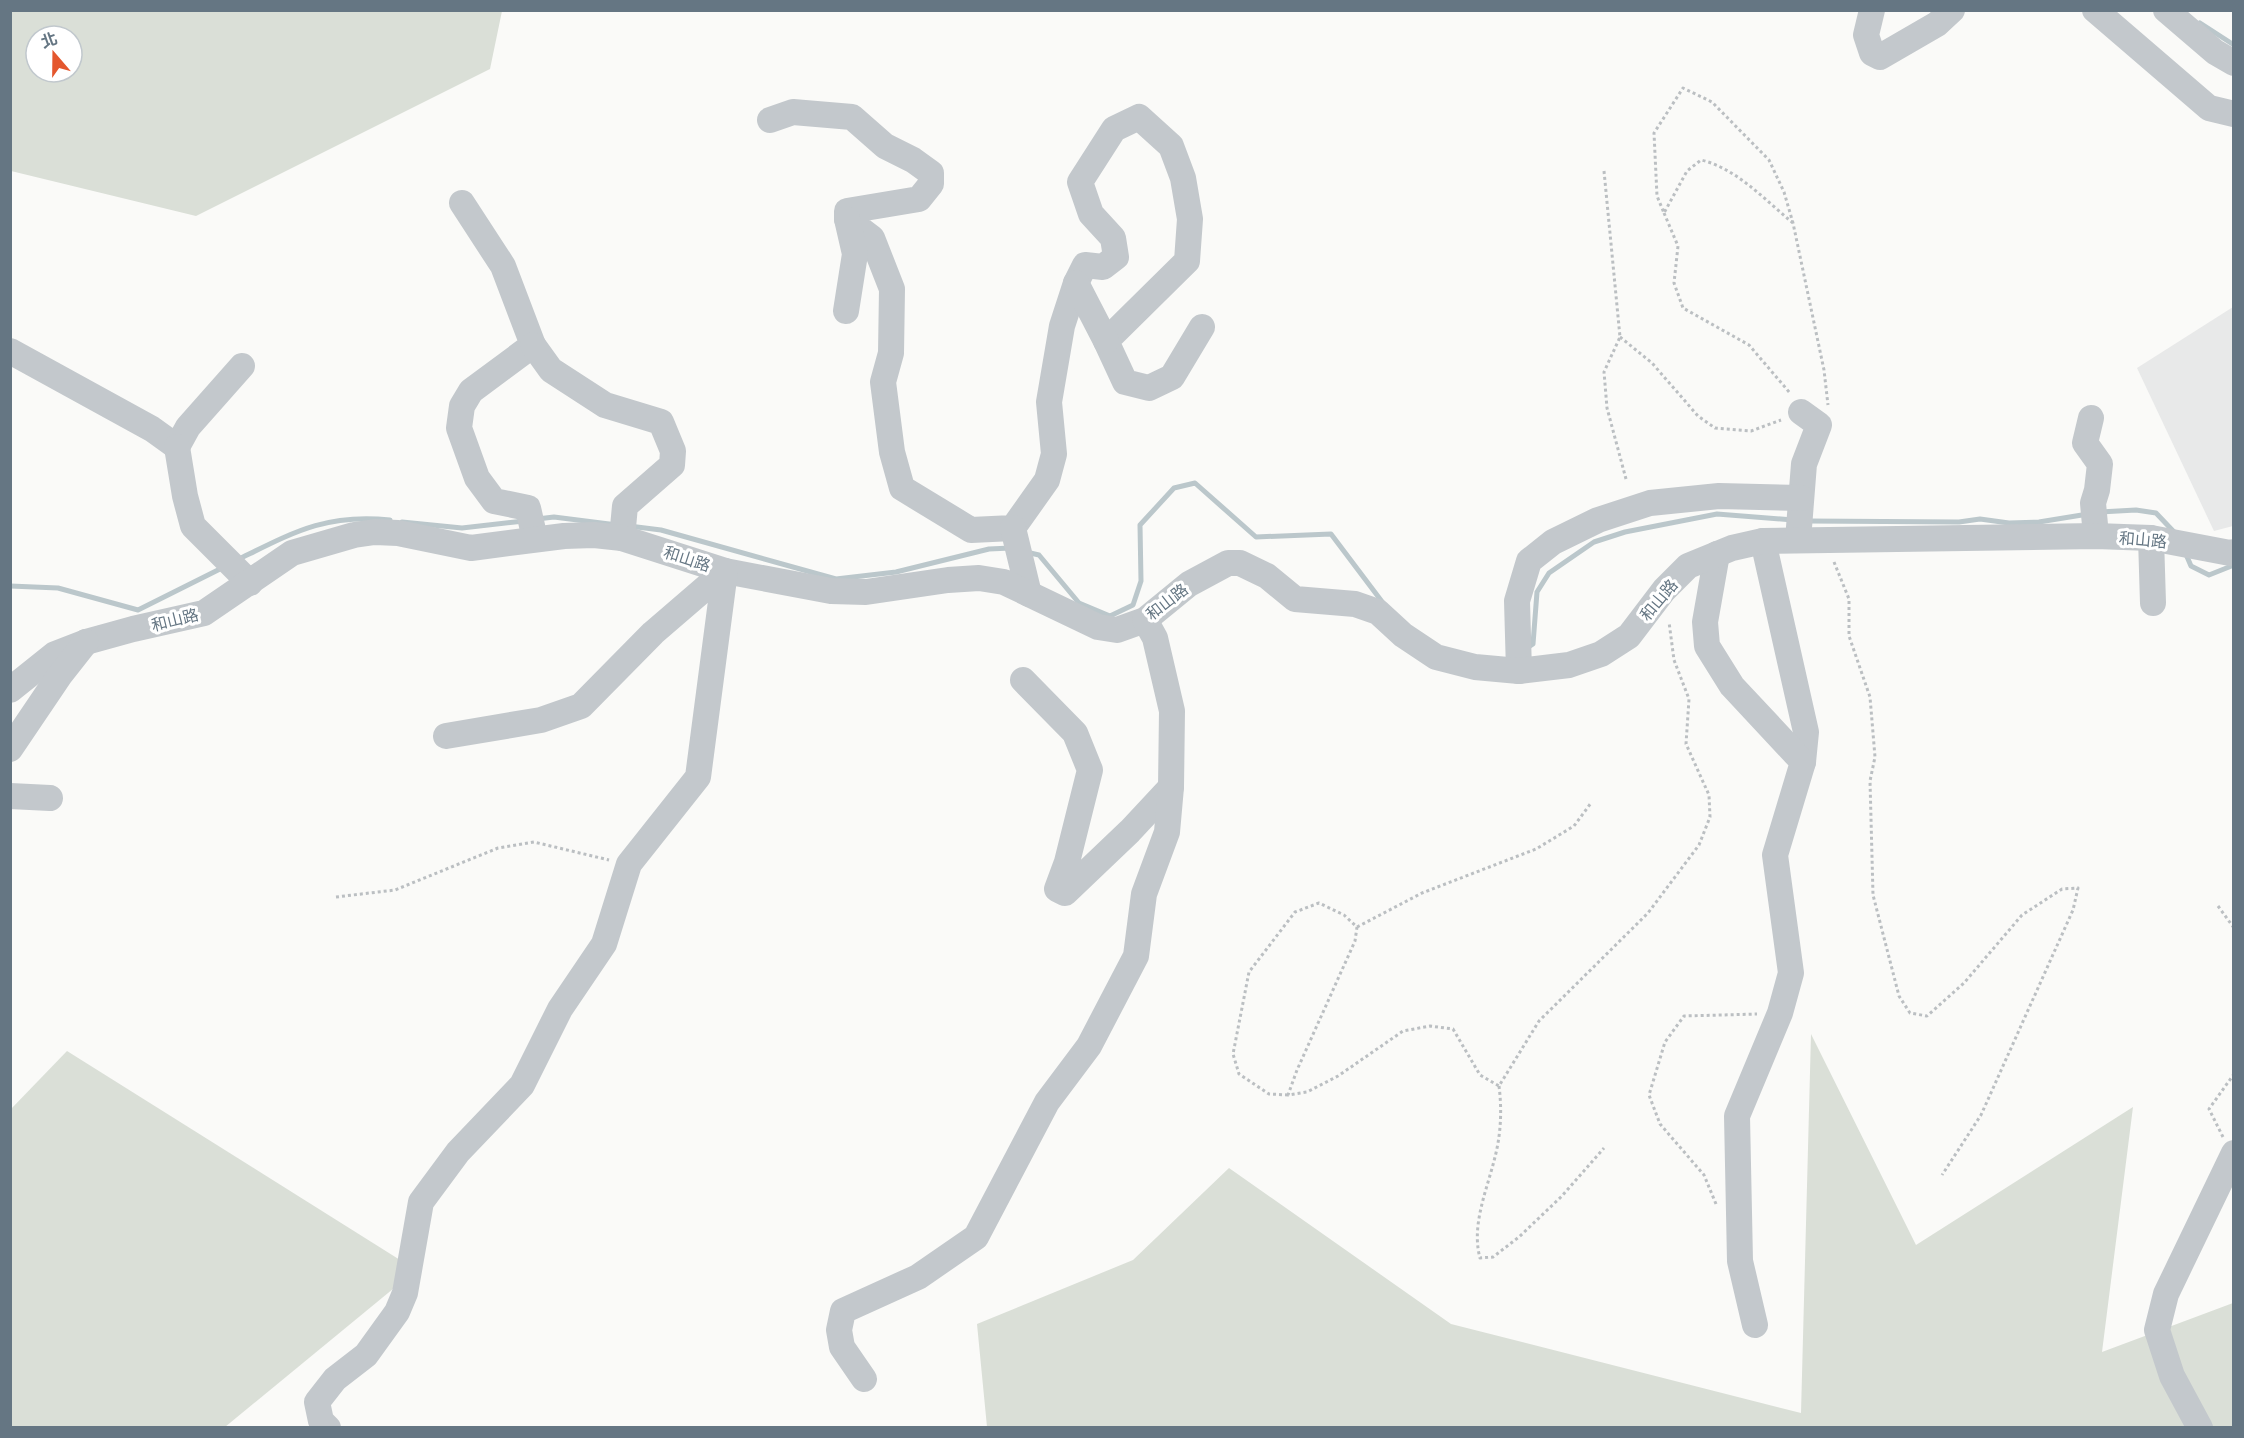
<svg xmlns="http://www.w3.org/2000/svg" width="2244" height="1438" font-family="'Public Sans','Noto Sans TC',sans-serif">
<rect width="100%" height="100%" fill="#fafaf8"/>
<!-- built -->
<path fill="#e8e9e9" d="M 2233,307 L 2233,526 L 2214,531 L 2137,368 Z"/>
<!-- green -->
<g fill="#dadfd7" fill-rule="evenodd">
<path d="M 11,10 L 502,10 L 502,11 L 490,69 L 196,216 L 11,171 ZM 36,36 L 72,36 L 72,72 L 36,72 Z"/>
<path d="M 1811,1034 L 1916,1245 L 2133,1107 L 2102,1352 L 2233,1303 L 2233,1427 L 987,1427 L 977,1324 L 1133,1260 L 1229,1168 L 1451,1324 L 1801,1413 Z"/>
<path d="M 67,1051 L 416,1270 L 225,1427 L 11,1428 L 11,1109 Z"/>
</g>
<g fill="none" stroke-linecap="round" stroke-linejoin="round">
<!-- stream -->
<g stroke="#bbc7cb" stroke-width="5">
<path d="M 2200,23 L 2234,45"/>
<path d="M 2100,512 L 2136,510 L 2156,513 L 2175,533"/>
<path d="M 537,519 L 554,517 L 617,525"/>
<path d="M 1808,521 L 1959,522 L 1980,519 L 2009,523 L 2039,522 L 2088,514"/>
<path d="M 402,522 L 462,528 L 524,521"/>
<path d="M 629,526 L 661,530 L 836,579 L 896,572 L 989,549 L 1011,548"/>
<path d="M 1026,552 L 1039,555 L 1079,603 L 1110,616 L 1133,605 L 1141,581 L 1140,525 L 1174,488 L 1195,483 L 1256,537 L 1331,534 L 1383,603"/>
<path d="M 2185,552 L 2191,566 L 2209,575 L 2234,565"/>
<path d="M 237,560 C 292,533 326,513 390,520"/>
<path d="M 10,586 L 58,588 L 138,610 L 224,567"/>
<path d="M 1527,648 L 1533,644 L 1537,592 L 1549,573 L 1594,542 L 1625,532 L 1717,514 L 1793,520"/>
</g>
<!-- path -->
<g stroke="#bbbfc2" stroke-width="3" stroke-dasharray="3 3" stroke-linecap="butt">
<path d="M 1604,171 L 1620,337 L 1604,372 L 1607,408 L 1626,479"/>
<path d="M 1664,213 L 1678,246 L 1674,283 L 1683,308 L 1749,345 L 1790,393"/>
<path d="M 1793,223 C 1765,200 1736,168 1701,160 L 1687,171 L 1664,213 L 1657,196 L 1654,133 L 1683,88 L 1712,102 L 1769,160 L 1784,192 L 1793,223 L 1824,370 L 1828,405"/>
<path d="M 1620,337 L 1652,363 L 1698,416 L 1715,428 L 1751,431 L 1781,420"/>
<path d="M 1834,562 L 1849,599 L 1849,636 L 1870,697 L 1875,757 L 1870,781 L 1873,895 L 1899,996 L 1910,1013 L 1927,1016 L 1964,983 L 2022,915 L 2062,889 L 2078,888 L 2073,910 L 1981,1115 L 1942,1175"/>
<path d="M 336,897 L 395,890 L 498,848 L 534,842 L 609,860"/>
<path d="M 2218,906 L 2234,928"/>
<path d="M 1357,927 L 1422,893 L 1536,849 L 1574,826 L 1591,803"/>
<path d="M 1499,1086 C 1502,1109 1501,1134 1495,1157 C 1487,1190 1471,1225 1480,1258 L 1493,1257 L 1519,1237 L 1562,1196 L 1604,1148"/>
<path d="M 1288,1095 L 1269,1094 L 1239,1074 L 1233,1054 L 1249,972 L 1295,912 L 1319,903 L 1344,915 L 1357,927 L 1355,941 L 1297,1070 L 1288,1095 L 1307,1092 L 1338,1076 L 1403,1031 L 1430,1026 L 1453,1029 L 1480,1075 L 1499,1086 L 1539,1021 L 1648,913 L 1699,845 L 1710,817 L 1709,795 L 1686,744 L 1689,699 L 1674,660 L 1669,622"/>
<path d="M 2223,1137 L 2209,1109 L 2234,1074"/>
<path d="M 1716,1204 L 1704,1175 L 1660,1124 L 1649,1095 L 1665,1042 L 1684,1016 L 1757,1014"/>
</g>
<!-- minor -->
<g stroke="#c3c8cc" stroke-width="26">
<path d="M 1872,10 L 1866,35 L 1872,53 L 1880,57 L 1937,24 L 1952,10"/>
<path d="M 2095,10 L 2209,108 L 2234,114"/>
<path d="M 2166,10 L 2215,52 L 2234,63"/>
<path d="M 770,120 L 793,112 L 852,117 L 885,146 L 913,160 L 931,173 L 931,184 L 919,199 L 847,211 L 847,219 L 872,238 L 892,289 L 891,353 L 883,382 L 892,452 L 902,488 L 971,530 L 1013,528 L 1047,480 L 1054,454 L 1049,402 L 1062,326 L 1076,283 L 1085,265 L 1103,267 L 1116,257 L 1113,238 L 1091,214 L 1080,182 L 1114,129 L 1139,117 L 1171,146 L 1183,178 L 1190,219 L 1187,261 L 1106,341 L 1125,382 L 1149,388 L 1172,377 L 1202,327"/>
<path d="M 462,203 L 503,266 L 533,345 L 471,391 L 462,406 L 459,428 L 477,478 L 494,501 L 528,508 L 535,539"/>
<path d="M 1076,283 L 1106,341"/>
<path d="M 846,311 L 855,254 L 847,219"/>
<path d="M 533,345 L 551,370 L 605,405 L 661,422 L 673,451 L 672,465 L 625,506 L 622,538"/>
<path d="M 10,351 L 152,429 L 177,447 L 188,427 L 242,366"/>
<path d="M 2091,418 L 2085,443 L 2100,464 L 2097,490 L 2093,503 L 2096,536"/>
<path d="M 177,447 L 185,496 L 193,526 L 250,583"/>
<path d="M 1013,528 L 1029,594"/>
<path d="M 2151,538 L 2153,603"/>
<path d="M 1798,540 L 1804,464 L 1819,425 L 1801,412"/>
<path d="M 1763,541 L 1806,732 L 1803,762"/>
<path d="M 1717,554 L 1705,622 L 1707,646 L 1732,686 L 1803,762 L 1775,855 L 1791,973 L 1780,1013 L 1737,1116 L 1740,1261 L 1755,1325"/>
<path d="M 1519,671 L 1517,601 L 1529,561 L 1553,542 L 1598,520 L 1650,503 L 1719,496 L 1801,498"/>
<path d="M 1023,680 L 1075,733 L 1090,770 L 1067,862 L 1057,889 L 1065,893 L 1130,831 L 1171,787"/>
<path d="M 10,690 L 55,654 L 86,642 L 133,629 L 204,613 L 292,553 L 354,535 L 375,532 L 398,533 L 471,548 L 564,536 L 594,535 L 622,538 L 725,571 L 831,591 L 866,592 L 948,580 L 979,578 L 1004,582 L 1098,627 L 1117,630 L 1145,620 L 1189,584 L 1228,563 L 1240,563 L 1267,576 L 1295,599 L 1355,604 L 1378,612 L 1403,635 L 1436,657 L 1475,667 L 1519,671 L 1569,665 L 1601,654 L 1629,636 L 1664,590 L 1688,566 L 1732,548 L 1763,541 L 2096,536 L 2151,538 L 2230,553 L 2234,552"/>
<path d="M 10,749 L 60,675 L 86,642"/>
<path d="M 10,796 L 50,798"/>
<path d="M 864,1379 L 842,1347 L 839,1330 L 843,1311 L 918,1277 L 976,1237 L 1047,1102 L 1089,1046 L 1136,956 L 1144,894 L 1167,832 L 1171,787 L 1172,711 L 1155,638 L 1145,620"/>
<path d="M 328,1428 L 321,1421 L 317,1402 L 335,1379 L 366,1355 L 397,1312 L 405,1293 L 421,1202 L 458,1152 L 522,1085 L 560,1009 L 604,944 L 629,864 L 698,777 L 725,571 L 653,633 L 581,706 L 541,720 L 446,736"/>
<path d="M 2200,1428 L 2172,1376 L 2157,1330 L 2166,1294 L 2234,1153"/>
</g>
</g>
<g text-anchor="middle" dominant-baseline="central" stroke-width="6" stroke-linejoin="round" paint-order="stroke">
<!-- street labels -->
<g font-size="16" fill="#657683" stroke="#fff">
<text transform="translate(2143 540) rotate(5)">和山路</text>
<text transform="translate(687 559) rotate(18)">和山路</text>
<text transform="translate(1659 600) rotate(-50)">和山路</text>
<text transform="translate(1167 602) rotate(-38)">和山路</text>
<text transform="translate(175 620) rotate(-14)">和山路</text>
</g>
</g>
<!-- border -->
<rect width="2244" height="1438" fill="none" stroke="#657683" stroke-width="24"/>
<!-- north arrow -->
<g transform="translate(54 54) rotate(340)"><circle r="28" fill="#ffffff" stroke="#c1c8cd" stroke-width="1.5"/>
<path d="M0-4.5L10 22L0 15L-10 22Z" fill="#e4572e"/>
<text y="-9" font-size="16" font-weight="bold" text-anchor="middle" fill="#657683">北</text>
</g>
</svg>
